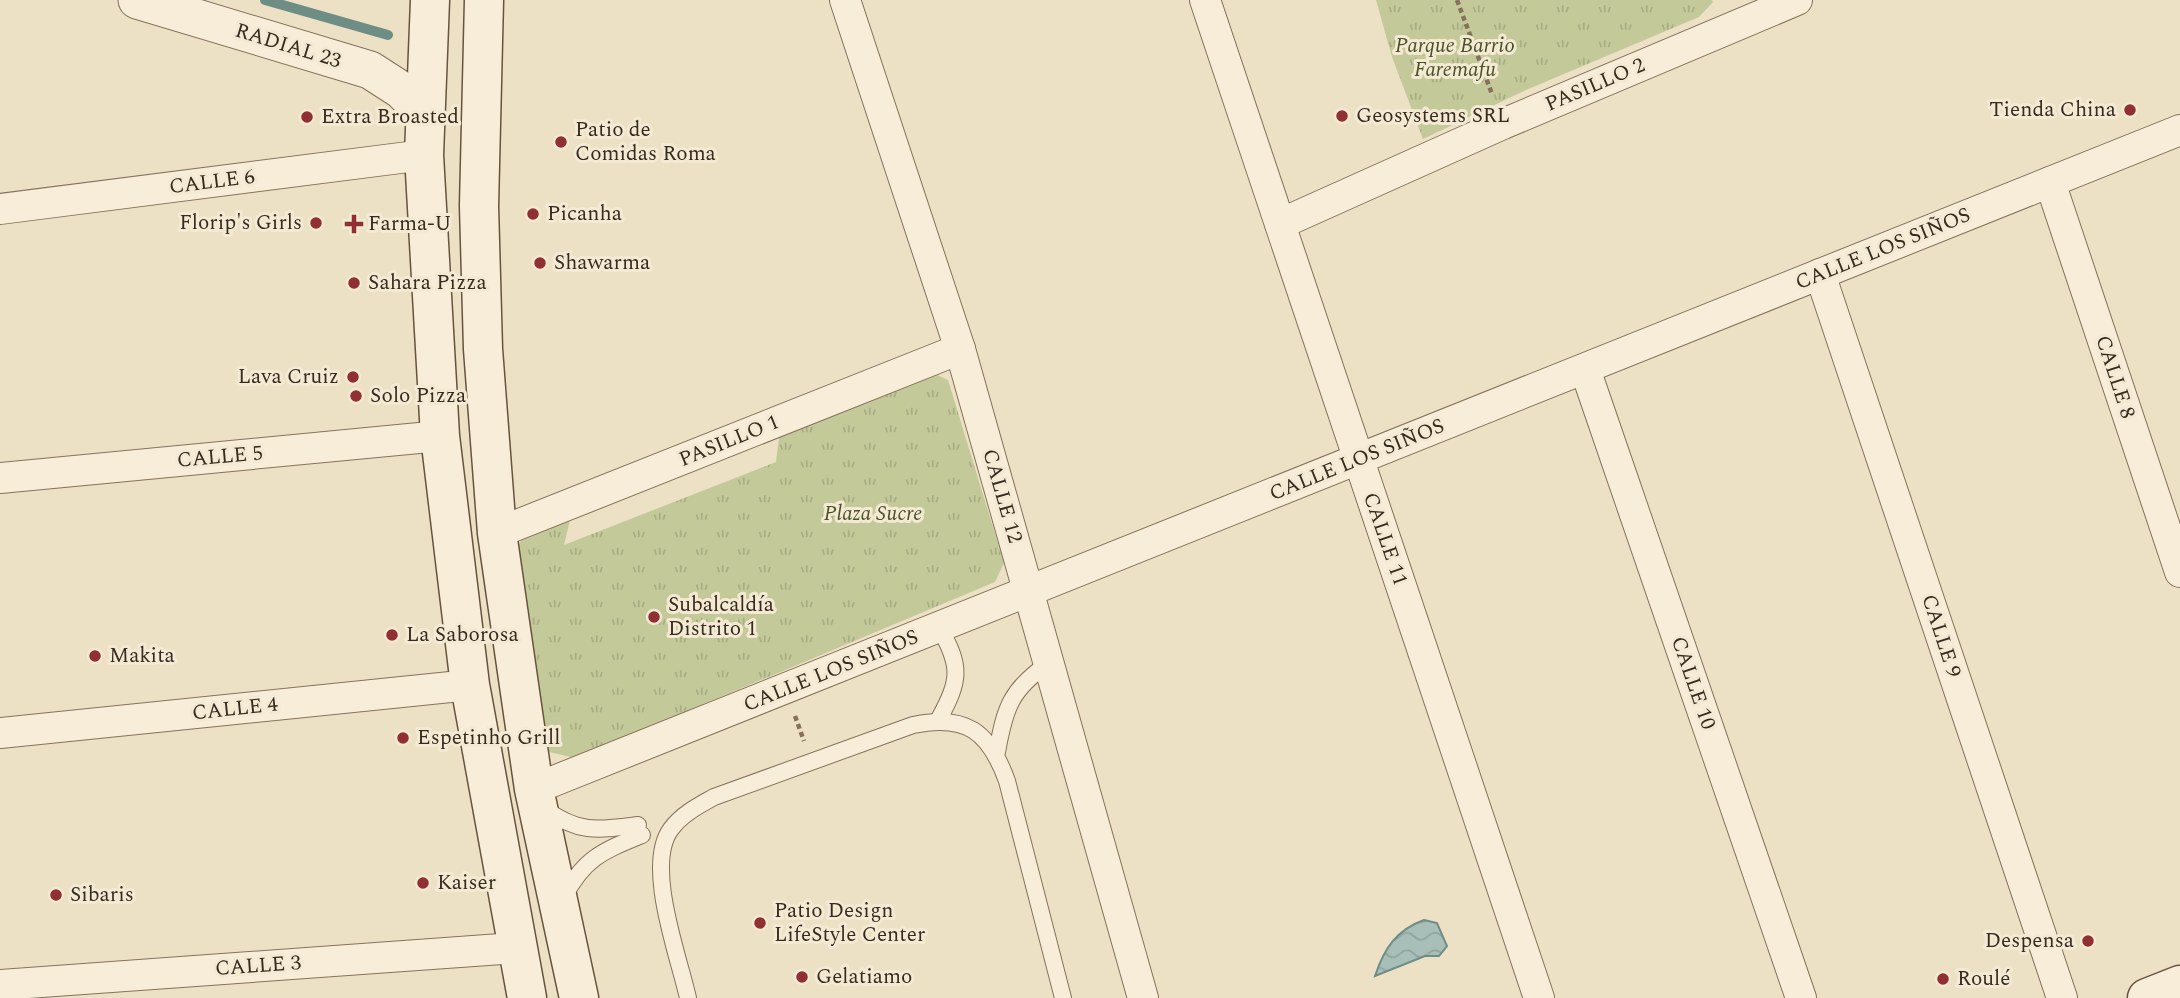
<svg xmlns="http://www.w3.org/2000/svg" width="2180" height="998" font-family="Spectral,serif">
<defs>
<pattern id="park-tufts" width="24" height="20" patternUnits="userSpaceOnUse" patternTransform="scale(1.75)"><rect width="24" height="20" fill="#c4c99a"/><path d="M3 7l-1-3M5 7V3M7 7l1-3M15 17l-1-3M17 17v-4M19 17l1-3" fill="none" stroke="#a9ad84"/></pattern>
<pattern id="water-waves" width="16" height="10" patternUnits="userSpaceOnUse" patternTransform="scale(1.75)"><rect width="16" height="10" fill="#a7bfb8"/><path d="M0 5q4-4 8 0t8 0" fill="none" stroke="#90a49e"/></pattern>
</defs>
<rect width="100%" height="100%" fill="#ece0c5"/>
<!-- park -->
<g fill="url(#park-tufts)">
<path d="M 1376,0 L 1712,0 L 1713,2 L 1699,17 L 1526,90 L 1423,139 L 1392,57 Z"/>
<path d="M 929,371 L 948,380 L 1004,563 L 995,582 L 575,758 L 549,752 L 515,551 L 528,529 L 572,512 L 564,545 L 776,462 L 780,429 Z"/>
</g>
<!-- water -->
<path fill="url(#water-waves)" stroke="#6e8d85" stroke-width="2" d="M 1424,920 L 1437,923 L 1447,946 L 1439,956 L 1425,956 L 1375,976 C 1384,949 1396,930 1424,920 Z"/>
<g fill="none" stroke-linecap="round" stroke-linejoin="round">
<!-- stream -->
<path stroke="#6e8d85" stroke-width="10" d="M 265,0 L 388,35"/>
<!-- service casing -->
<g stroke="#86725c" stroke-width="18">
<g id="service">
<path d="M 939,719 C 960,680 962,667 939,627"/>
<path d="M 997,752 C 1005,707 1011,689 1049,663"/>
<path d="M 545,809 C 579,834 599,830 638,825"/>
<path d="M 564,897 C 584,858 603,851 642,835"/>
<path d="M 688,998 C 679,957 644,865 671,829 C 682,814 698,806 714,797 L 913,725 C 966,714 989,731 1007,781 L 1063,998"/>
</g>
</g>
<!-- minor casing -->
<g stroke="#86725c" stroke-width="32">
<g id="minor">
<path d="M 845,0 L 960,349 L 1143,998"/>
<path d="M 1205,0 L 1539,998"/>
<path d="M 2050,182 L 2180,572"/>
<path d="M 0,209 L 424,155"/>
<path d="M 1280,224 L 1503,124 L 1797,0"/>
<path d="M 1820,274 L 2062,998"/>
<path d="M 1585,369 L 1801,998"/>
<path d="M 0,478 L 440,436"/>
<path d="M 497,533 L 960,349"/>
<path d="M 0,733 L 470,685"/>
<path d="M 534,789 L 2180,130"/>
<path d="M 0,985 L 515,948"/>
</g>
</g>
<!-- tertiary casing -->
<g stroke="#86725c" stroke-width="39">
<path id="tertiary" d="M 137,0 L 370,70 L 401,90 L 426,115"/>
</g>
<!-- secondary casing -->
<g stroke="#68533f" stroke-width="41">
<g id="secondary">
<path d="M 430,0 L 424,155 L 440,436 L 470,685 L 527,998"/>
<path d="M 484,0 L 479,206 L 483,349 L 497,533 L 534,789 L 579,998"/>
<path d="M 2147,998 L 2180,985"/>
</g>
</g>
<!-- path -->
<g stroke="#86725c" stroke-width="4.5" stroke-dasharray="5 3.5" stroke-linecap="butt">
<path d="M 1457,0 L 1492,94"/>
<path d="M 795,716 L 804,741"/>
</g>
<!-- service -->
<use href="#service" stroke="#f7edd8" stroke-width="16"/>
<!-- minor -->
<use href="#minor" stroke="#f7edd8" stroke-width="30"/>
<!-- tertiary -->
<use href="#tertiary" stroke="#f7edd8" stroke-width="37"/>
<!-- secondary -->
<use href="#secondary" stroke="#f7edd8" stroke-width="38"/>
</g>
<!-- markers -->
<g fill="#913032" stroke="#f4ead4" stroke-width="2.5">
<circle cx="2130" cy="110" r="7"/>
<circle cx="1342" cy="116" r="7"/>
<circle cx="307" cy="117" r="7"/>
<circle cx="561" cy="142" r="7"/>
<circle cx="533" cy="214" r="7"/>
<circle cx="316" cy="223" r="7"/>
<path d="M350.5 213.5h7v7h7v7h-7v7h-7v-7h-7v-7h7z"/>
<circle cx="540" cy="263" r="7"/>
<circle cx="354" cy="283" r="7"/>
<circle cx="353" cy="377" r="7"/>
<circle cx="356" cy="396" r="7"/>
<circle cx="654" cy="617" r="7"/>
<circle cx="392" cy="635" r="7"/>
<circle cx="95" cy="656" r="7"/>
<circle cx="403" cy="738" r="7"/>
<circle cx="423" cy="883" r="7"/>
<circle cx="56" cy="895" r="7"/>
<circle cx="760" cy="923" r="7"/>
<circle cx="2088" cy="941" r="7"/>
<circle cx="802" cy="977" r="7"/>
<circle cx="1943" cy="979" r="7"/>
</g>
<g text-anchor="middle" dominant-baseline="central" stroke-width="6" stroke-linejoin="round" paint-order="stroke">
<!-- street labels -->
<g font-size="21" fill="#372a1f" stroke="#f4ead4">
<text transform="translate(288 46) rotate(17)">RADIAL 23</text>
<text transform="translate(1595 85) rotate(-23)">PASILLO 2</text>
<text transform="translate(212 182) rotate(-7)">CALLE 6</text>
<text transform="translate(1883 249) rotate(-22)">CALLE LOS SIÑOS</text>
<text transform="translate(2115 377) rotate(72)">CALLE 8</text>
<text transform="translate(729 441) rotate(-22)">PASILLO 1</text>
<text transform="translate(220 457) rotate(-5)">CALLE 5</text>
<text transform="translate(1357 460) rotate(-22)">CALLE LOS SIÑOS</text>
<text transform="translate(1002 496) rotate(74)">CALLE 12</text>
<text transform="translate(1385 539) rotate(71)">CALLE 11</text>
<text transform="translate(1941 636) rotate(72)">CALLE 9</text>
<text transform="translate(831 671) rotate(-22)">CALLE LOS SIÑOS</text>
<text transform="translate(1693 683) rotate(71)">CALLE 10</text>
<text transform="translate(235 709) rotate(-6)">CALLE 4</text>
<text transform="translate(258 966) rotate(-4)">CALLE 3</text>
</g>
<!-- park labels -->
<g font-size="21" font-style="italic" fill="#485227" stroke="#f4ead4">
<text x="1455" y="46">Parque Barrio<tspan x="1455" dy="24">Faremafu</tspan></text>
<text x="873" y="514">Plaza Sucre</text>
</g>
<!-- poi labels -->
<g font-size="21" fill="#372a1f" stroke="#f4ead4" text-anchor="start">
<text x="2116" y="110" text-anchor="end">Tienda China</text>
<text x="1356" y="116">Geosystems SRL</text>
<text x="321" y="117">Extra Broasted</text>
<text x="575" y="130">Patio de<tspan x="575" dy="24">Comidas Roma</tspan></text>
<text x="547" y="214">Picanha</text>
<text x="302" y="223" text-anchor="end">Florip's Girls</text>
<text x="368" y="224">Farma-U</text>
<text x="554" y="263">Shawarma</text>
<text x="368" y="283">Sahara Pizza</text>
<text x="339" y="377" text-anchor="end">Lava Cruiz</text>
<text x="370" y="396">Solo Pizza</text>
<text x="668" y="605">Subalcaldía<tspan x="668" dy="24">Distrito 1</tspan></text>
<text x="406" y="635">La Saborosa</text>
<text x="109" y="656">Makita</text>
<text x="417" y="738">Espetinho Grill</text>
<text x="437" y="883">Kaiser</text>
<text x="70" y="895">Sibaris</text>
<text x="774" y="911">Patio Design<tspan x="774" dy="24">LifeStyle Center</tspan></text>
<text x="2074" y="941" text-anchor="end">Despensa</text>
<text x="816" y="977">Gelatiamo</text>
<text x="1957" y="979">Roulé</text>
</g>
</g>
</svg>
